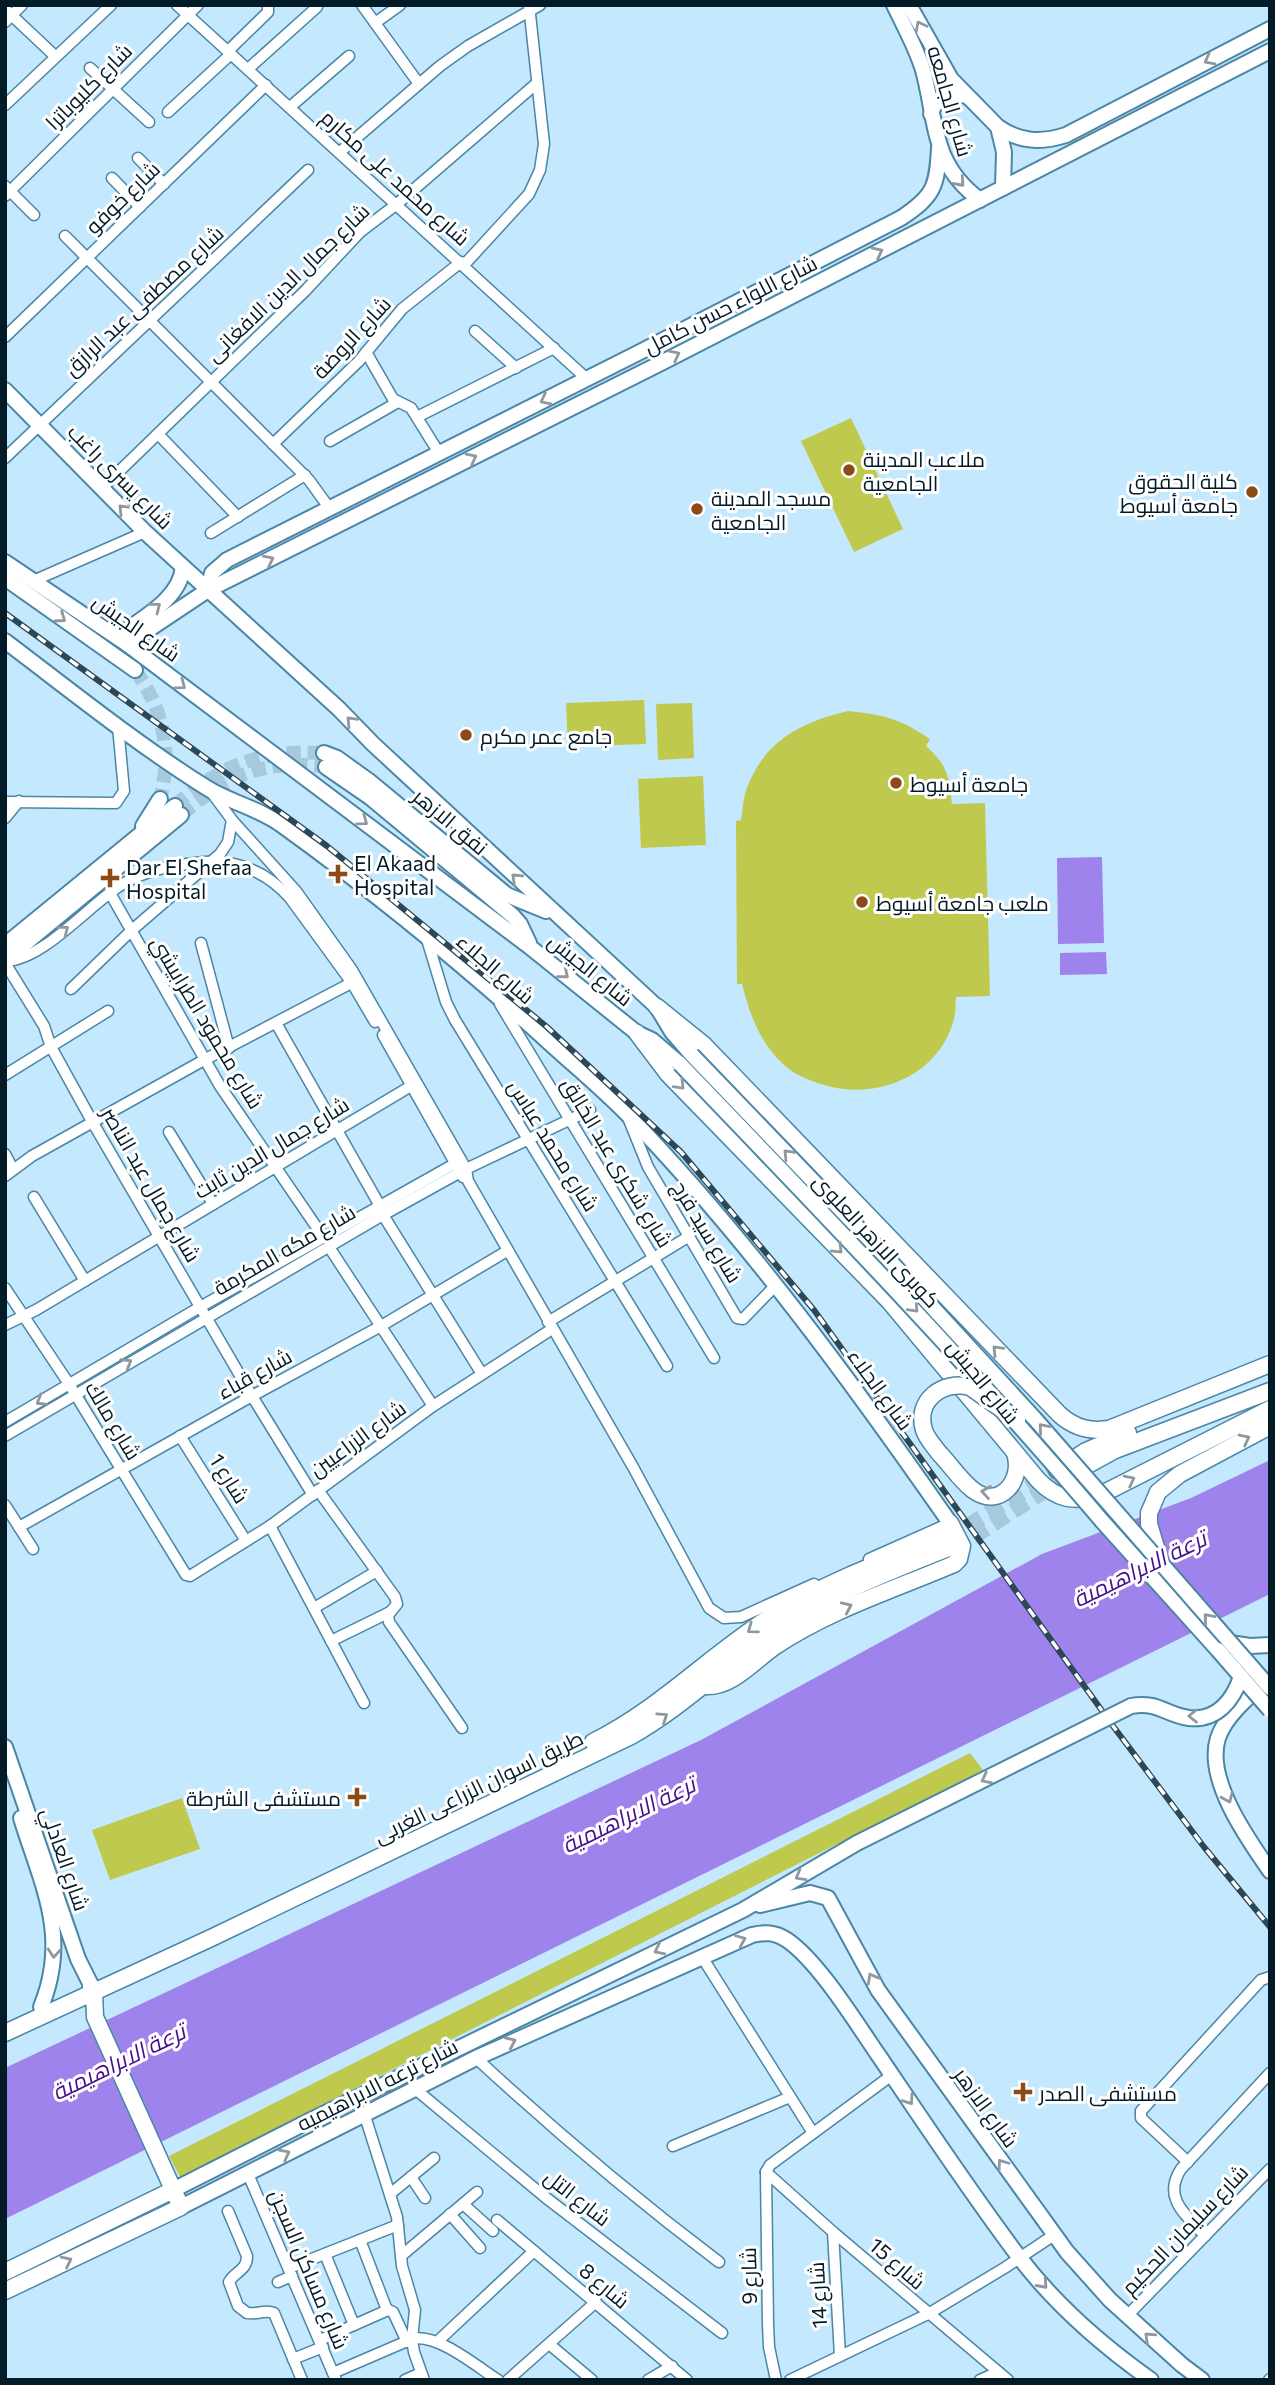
<svg xmlns="http://www.w3.org/2000/svg" width="1275" height="2385" font-family="Commissioner,Cairo,sans-serif">
<rect width="100%" height="100%" fill="#c4e8fd"/>
<!-- green -->
<g fill="#bfc94e">
<path d="M 851,418 L 903,529 L 854,552 L 801,441 Z"/>
<path d="M 644,700 L 646,744 L 568,747 L 566,703 Z"/>
<path d="M 692,703 L 694,758 L 658,760 L 656,704 Z"/>
<path d="M 848,711 C 884,715 899,718 930,739 L 926,746 C 948,766 949,776 952,804 L 985,803 L 990,996 L 956,997 C 955,1004 956,1012 954,1019 C 939,1077 874,1102 821,1084 C 808,1080 793,1074 783,1064 C 759,1041 750,1015 742,984 L 737,984 L 736,821 L 741,820 C 743,810 743,797 747,788 C 765,740 802,722 848,711 Z"/>
<path d="M 703,776 L 706,845 L 641,848 L 638,779 Z"/>
<path d="M 970,1753 L 983,1770 L 180,2177 L 169,2156 Z"/>
<path d="M 182,1798 L 200,1849 L 110,1880 L 92,1830 Z"/>
</g>
<!-- water -->
<g fill="#9e83ed">
<path d="M 1102,857 L 1104,943 L 1058,944 L 1057,858 Z"/>
<path d="M 1106,952 L 1107,974 L 1060,975 L 1060,953 Z"/>
<path d="M 1270,1460 L 1270,1594 L 5,2219 L 5,2068 L 701,1740 L 1042,1554 L 1191,1498 Z"/>
</g>
<g fill="none" stroke-linecap="round" stroke-linejoin="round">
<!-- secondary-tunnel -->
<g stroke="#a7c9dd" stroke-width="14" stroke-dasharray="14 7" stroke-linecap="butt">
<path d="M 135,670 C 164,710 172,752 160,799"/>
<path d="M 175,806 C 220,765 263,749 324,753"/>
<path d="M 181,815 C 227,776 264,758 326,767"/>
</g>
<!-- primary-tunnel -->
<g stroke="#a7c9dd" stroke-width="16" stroke-dasharray="16 8" stroke-linecap="butt">
<path d="M 946,1537 L 965,1528 L 1057,1470"/>
<path d="M 951,1547 L 968,1540 L 1064,1478"/>
</g>
<!-- street casing -->
<g stroke="#4b86a6" stroke-width="13">
<g id="street">
<path d="M 177,5 L 587,379"/>
<path d="M 362,5 L 419,84"/>
<path d="M 5,9 L 55,56"/>
<path d="M 5,22 L 22,5"/>
<path d="M 375,23 L 400,5"/>
<path d="M 228,51 L 268,12 L 268,5"/>
<path d="M 90,68 L 149,122"/>
<path d="M 248,69 L 317,7"/>
<path d="M 5,105 L 111,5"/>
<path d="M 290,107 L 349,56"/>
<path d="M 168,112 L 231,54"/>
<path d="M 340,152 L 440,66 L 468,46 L 540,5"/>
<path d="M 138,158 L 164,184"/>
<path d="M 112,178 L 140,207"/>
<path d="M 5,186 L 34,215"/>
<path d="M 5,196 L 198,5"/>
<path d="M 65,236 L 309,480 L 330,509"/>
<path d="M 464,265 L 529,194 L 540,170 L 544,144 L 529,5"/>
<path d="M 475,331 L 516,368"/>
<path d="M 5,337 L 266,85"/>
<path d="M 366,352 L 393,399 L 411,408 L 439,453"/>
<path d="M 417,417 L 554,348"/>
<path d="M 158,434 L 238,517"/>
<path d="M 330,441 L 398,402"/>
<path d="M 273,444 L 359,361 L 402,309 L 461,262"/>
<path d="M 5,458 L 308,170"/>
<path d="M 102,488 L 305,291 L 360,232 L 397,204 L 537,83"/>
<path d="M 211,533 L 305,475"/>
<path d="M 33,581 L 145,532"/>
<path d="M 212,793 L 232,820 L 296,891 L 352,970 L 461,1160 L 466,1169 L 468,1181 L 633,1467 L 709,1608 L 724,1618 L 741,1617 L 814,1584"/>
<path d="M 5,802 L 116,803 L 124,791 L 118,726"/>
<path d="M 5,818 L 19,801"/>
<path d="M 110,893 L 220,1086 L 324,1238"/>
<path d="M 426,936 L 446,1002 L 455,1020 L 667,1366"/>
<path d="M 201,943 L 229,1048"/>
<path d="M 6,961 C 43,960 89,905 121,885 C 147,869 174,865 204,862 C 239,860 267,872 290,898 L 352,983 L 375,1022"/>
<path d="M 5,963 L 44,1026 L 51,1047 L 93,1123 L 252,1396 L 313,1495"/>
<path d="M 71,989 L 132,930 L 220,854 L 228,842 L 232,820"/>
<path d="M 500,1004 L 714,1358"/>
<path d="M 276,1023 L 380,1206"/>
<path d="M 383,1035 L 463,1177"/>
<path d="M 5,1075 L 108,1011"/>
<path d="M 629,1120 L 648,1167 L 737,1318 L 743,1319 L 776,1285"/>
<path d="M 169,1132 L 213,1204"/>
<path d="M 5,1154 L 13,1169"/>
<path d="M 5,1176 L 32,1156 L 204,1060 L 355,981"/>
<path d="M 34,1197 L 85,1281"/>
<path d="M 383,1215 L 482,1374"/>
<path d="M 329,1247 L 433,1406"/>
<path d="M 5,1288 L 69,1384 L 186,1575 L 190,1576 L 270,1526 L 433,1406 L 552,1329"/>
<path d="M 548,1322 L 688,1237"/>
<path d="M 5,1325 L 36,1310 L 411,1086"/>
<path d="M 5,1422 L 200,1307 L 458,1162"/>
<path d="M 5,1436 L 383,1215 L 466,1169 L 590,1110"/>
<path d="M 180,1436 L 246,1541"/>
<path d="M 318,1490 L 395,1597 L 397,1604 L 388,1615 L 389,1622 L 462,1728"/>
<path d="M 5,1505 L 33,1549"/>
<path d="M 270,1526 L 364,1703"/>
<path d="M 19,1527 L 252,1396 L 381,1326 L 507,1251"/>
<path d="M 869,1559 L 950,1523"/>
<path d="M 314,1608 L 377,1571"/>
<path d="M 331,1641 L 390,1612"/>
<path d="M 702,1957 L 813,2133"/>
<path d="M 476,2058 C 555,2131 633,2197 719,2262"/>
<path d="M 414,2088 L 545,2197 L 722,2333"/>
<path d="M 364,2113 L 397,2217 L 402,2266 L 415,2310 L 412,2339 L 414,2352 L 424,2380"/>
<path d="M 673,2146 L 790,2097"/>
<path d="M 1188,2162 L 1141,2118 L 1141,2111 L 1261,1980 L 1270,1977"/>
<path d="M 766,2172 L 833,2232 L 1008,2380"/>
<path d="M 766,2172 L 768,2324 L 769,2347 L 776,2380"/>
<path d="M 766,2172 L 770,2165 L 892,2075"/>
<path d="M 248,2174 L 336,2380"/>
<path d="M 411,2177 L 425,2198"/>
<path d="M 390,2194 L 434,2158"/>
<path d="M 463,2204 L 493,2231"/>
<path d="M 228,2211 L 247,2256 C 247,2271 235,2271 229,2282 L 238,2306 L 247,2313 C 257,2315 265,2309 274,2313 L 302,2380"/>
<path d="M 450,2214 L 480,2248"/>
<path d="M 497,2220 L 687,2380"/>
<path d="M 833,2232 L 840,2356"/>
<path d="M 1205,2236 C 1186,2215 1162,2198 1181,2169 L 1270,2073"/>
<path d="M 360,2240 L 387,2310"/>
<path d="M 325,2254 L 354,2325"/>
<path d="M 401,2256 L 477,2192"/>
<path d="M 289,2268 L 398,2225"/>
<path d="M 278,2282 L 292,2276"/>
<path d="M 1127,2316 L 1270,2169"/>
<path d="M 320,2340 L 388,2310 L 393,2312 L 407,2342"/>
<path d="M 437,2342 L 534,2251"/>
<path d="M 549,2344 L 592,2380"/>
<path d="M 293,2359 L 323,2347"/>
<path d="M 333,2373 L 412,2339 C 437,2333 476,2366 498,2380"/>
<path d="M 405,2380 L 421,2373"/>
<path d="M 508,2380 L 596,2302"/>
<path d="M 648,2380 L 672,2366"/>
<path d="M 790,2380 L 928,2314 L 1006,2267 L 1054,2235"/>
<path d="M 980,2380 L 998,2372"/>
<path d="M 1269,2380 L 1270,2379"/>
</g>
</g>
<!-- secondary casing -->
<g stroke="#4b86a6" stroke-width="18">
<g id="secondary">
<path d="M 894,5 C 904,26 916,47 923,70 C 937,122 931,164 980,200"/>
<path d="M 909,5 L 951,79 L 998,127 L 1004,152 L 1003,188"/>
<path d="M 931,114 C 936,96 948,90 966,96"/>
<path d="M 998,127 C 1020,142 1041,143 1066,135 L 1270,29"/>
<path d="M 5,390 L 145,532 L 339,709 L 373,744 L 657,1007 L 672,1032 L 692,1055"/>
<path d="M 5,562 L 127,644 L 530,947 L 637,1033 L 652,1040 L 680,1064"/>
<path d="M 5,578 L 135,670"/>
<path d="M 208,590 L 212,573 L 227,560 L 638,353 L 901,218 C 934,196 937,187 939,148"/>
<path d="M 117,637 C 140,619 180,600 183,567"/>
<path d="M 5,641 C 70,690 138,745 207,788 C 231,803 259,808 283,826 C 373,891 460,962 542,1036 C 571,1063 602,1088 629,1116 C 749,1241 851,1381 950,1523"/>
<path d="M 127,644 L 208,590 L 663,362 L 1270,51"/>
<path d="M 324,753 L 337,758 L 369,781 L 507,895 L 546,911"/>
<path d="M 326,767 L 371,798 L 513,916 L 520,924 L 529,943"/>
<path d="M 143,826 L 160,799"/>
<path d="M 5,945 L 175,806"/>
<path d="M 5,960 L 181,815"/>
<path d="M 1102,1521 L 1218,1650"/>
<path d="M 1230,1643 L 1250,1646 L 1270,1645"/>
<path d="M 1263,1684 C 1247,1698 1225,1717 1218,1738 C 1205,1779 1247,1838 1270,1871"/>
<path d="M 5,1747 L 78,1959 L 90,1983"/>
<path d="M 21,1818 C 42,1886 70,1936 41,2007"/>
<path d="M 760,1905 L 810,1893 L 828,1898 L 878,1990 L 1067,2252 L 1110,2300 L 1182,2365 L 1202,2380"/>
<path d="M 173,2190 L 311,2120 L 743,1910 L 857,1843"/>
<path d="M 181,2207 L 476,2058 L 752,1935 C 765,1932 775,1932 787,1940 C 819,1962 856,2023 879,2056 C 925,2124 970,2192 1019,2257 C 1055,2304 1103,2346 1151,2380"/>
</g>
</g>
<!-- primary casing -->
<g stroke="#4b86a6" stroke-width="19">
<g id="primary">
<path d="M 657,1007 L 704,1045 L 1060,1415 C 1075,1428 1090,1432 1109,1429 L 1270,1364"/>
<path d="M 637,1033 L 668,1074 L 889,1301 L 1038,1480 C 1056,1499 1074,1503 1100,1495 L 1270,1409"/>
<path d="M 939,1453 C 950,1464 960,1480 973,1490 C 1000,1510 1024,1480 1015,1453"/>
<path d="M 1057,1470 L 1086,1451 L 1128,1433"/>
<path d="M 1066,1477 L 1115,1450 L 1270,1391"/>
<path d="M 1161,1564 L 1149,1524 L 1149,1513 L 1158,1492 L 1180,1474 L 1270,1426"/>
<path d="M 705,1686 C 731,1688 754,1661 774,1647 C 829,1610 893,1590 954,1564 L 959,1559 L 962,1546 L 950,1523"/>
<path d="M 593,1742 C 660,1709 710,1655 772,1616 C 825,1582 887,1560 946,1537"/>
<path d="M 5,2033 L 211,1938 L 631,1736 C 686,1705 729,1660 782,1626 C 834,1593 893,1570 951,1547"/>
<path d="M 5,2272 L 173,2190"/>
<path d="M 5,2291 L 181,2207 L 95,2017 L 94,1992 L 91,1986"/>
</g>
</g>
<!-- street -->
<use href="#street" stroke="#fff" stroke-width="10"/>
<!-- secondary -->
<use href="#secondary" stroke="#fff" stroke-width="14"/>
<!-- primary -->
<use href="#primary" stroke="#fff" stroke-width="16"/>
<!-- rail casing -->
<g stroke="#2c4755" stroke-width="6">
<path id="rail" d="M 5,613 L 327,846 L 547,1027 L 681,1152 L 814,1310 L 1113,1726 L 1204,1847 L 1270,1927"/>
</g>
<!-- rail -->
<use href="#rail" stroke="#fff" stroke-width="3.5" stroke-dasharray="10" stroke-linecap="butt"/>
<!-- secondary-bridge casing -->
<g stroke="#4b86a6" stroke-width="18" stroke-linecap="butt">
<g id="secondary-bridge">
<path d="M 692,1055 L 890,1261 L 1035,1419 L 1270,1688"/>
<path d="M 680,1064 C 824,1214 968,1363 1102,1521"/>
<path d="M 1218,1650 L 1270,1710"/>
<path d="M 857,1843 L 1131,1706 C 1158,1701 1166,1715 1189,1718 C 1217,1721 1233,1700 1241,1677"/>
</g>
</g>
<!-- primary-bridge casing -->
<g stroke="#4b86a6" stroke-width="19" stroke-linecap="butt">
<path id="primary-bridge" d="M 939,1453 C 934,1446 927,1439 924,1430 C 915,1400 943,1380 970,1387 L 1017,1420"/>
</g>
<!-- secondary-bridge -->
<use href="#secondary-bridge" stroke="#fff" stroke-width="14"/>
<!-- primary-bridge -->
<use href="#primary-bridge" stroke="#fff" stroke-width="16"/>
</g>
<!-- one-way arrows -->
<defs><path id="oneway-chevron" d="M-2-3.5L2.5 0L-2 3.5" fill="none" stroke-width="1.6" stroke-linecap="round" stroke-linejoin="round" transform="scale(1.75)"/></defs>
<g stroke="#8e989e">
<use href="#oneway-chevron" transform="translate(920 26) rotate(-117)"/>
<use href="#oneway-chevron" transform="translate(1209 60) rotate(152)"/>
<use href="#oneway-chevron" transform="translate(960 182) rotate(48)"/>
<use href="#oneway-chevron" transform="translate(878 252) rotate(-27)"/>
<use href="#oneway-chevron" transform="translate(675 355) rotate(-27)"/>
<use href="#oneway-chevron" transform="translate(545 400) rotate(153)"/>
<use href="#oneway-chevron" transform="translate(472 458) rotate(-27)"/>
<use href="#oneway-chevron" transform="translate(123 509) rotate(-134)"/>
<use href="#oneway-chevron" transform="translate(269 560) rotate(-26)"/>
<use href="#oneway-chevron" transform="translate(156 607) rotate(-38)"/>
<use href="#oneway-chevron" transform="translate(61 618) rotate(35)"/>
<use href="#oneway-chevron" transform="translate(181 685) rotate(37)"/>
<use href="#oneway-chevron" transform="translate(351 721) rotate(-134)"/>
<use href="#oneway-chevron" transform="translate(363 821) rotate(37)"/>
<use href="#oneway-chevron" transform="translate(516 878) rotate(-137)"/>
<use href="#oneway-chevron" transform="translate(64 930) rotate(-38)"/>
<use href="#oneway-chevron" transform="translate(564 974) rotate(39)"/>
<use href="#oneway-chevron" transform="translate(680 1085) rotate(46)"/>
<use href="#oneway-chevron" transform="translate(788 1154) rotate(-134)"/>
<use href="#oneway-chevron" transform="translate(838 1249) rotate(45)"/>
<use href="#oneway-chevron" transform="translate(914 1308) rotate(47)"/>
<use href="#oneway-chevron" transform="translate(997 1350) rotate(-134)"/>
<use href="#oneway-chevron" transform="translate(127 1363) rotate(-31)"/>
<use href="#oneway-chevron" transform="translate(41 1401) rotate(149)"/>
<use href="#oneway-chevron" transform="translate(1043 1428) rotate(-131)"/>
<use href="#oneway-chevron" transform="translate(1245 1439) rotate(-27)"/>
<use href="#oneway-chevron" transform="translate(1130 1480) rotate(-27)"/>
<use href="#oneway-chevron" transform="translate(986 1492) rotate(-171)"/>
<use href="#oneway-chevron" transform="translate(847 1607) rotate(-24)"/>
<use href="#oneway-chevron" transform="translate(1208 1618) rotate(-131)"/>
<use href="#oneway-chevron" transform="translate(752 1629) rotate(144)"/>
<use href="#oneway-chevron" transform="translate(1193 1716) rotate(-180)"/>
<use href="#oneway-chevron" transform="translate(663 1717) rotate(-34)"/>
<use href="#oneway-chevron" transform="translate(986 1779) rotate(153)"/>
<use href="#oneway-chevron" transform="translate(1228 1798) rotate(67)"/>
<use href="#oneway-chevron" transform="translate(800 1876) rotate(150)"/>
<use href="#oneway-chevron" transform="translate(741 1940) rotate(-23)"/>
<use href="#oneway-chevron" transform="translate(659 1950) rotate(154)"/>
<use href="#oneway-chevron" transform="translate(54 1953) rotate(94)"/>
<use href="#oneway-chevron" transform="translate(872 1978) rotate(-119)"/>
<use href="#oneway-chevron" transform="translate(511 2042) rotate(-24)"/>
<use href="#oneway-chevron" transform="translate(909 2100) rotate(55)"/>
<use href="#oneway-chevron" transform="translate(285 2154) rotate(-28)"/>
<use href="#oneway-chevron" transform="translate(1002 2164) rotate(-126)"/>
<use href="#oneway-chevron" transform="translate(67 2261) rotate(-26)"/>
<use href="#oneway-chevron" transform="translate(1043 2284) rotate(48)"/>
<use href="#oneway-chevron" transform="translate(1149 2337) rotate(-137)"/>
</g>
<!-- markers -->
<g fill="#8b4a16" stroke="#fff" stroke-width="2.5">
<circle cx="849" cy="470" r="7"/>
<circle cx="1252" cy="492" r="7"/>
<circle cx="697" cy="509" r="7"/>
<circle cx="466" cy="735" r="7"/>
<circle cx="896" cy="783" r="7"/>
<path d="M334.5 863.5h7v7h7v7h-7v7h-7v-7h-7v-7h7z"/>
<path d="M106.5 867.5h7v7h7v7h-7v7h-7v-7h-7v-7h7z"/>
<circle cx="862" cy="902" r="7"/>
<path d="M353.5 1786.5h7v7h7v7h-7v7h-7v-7h-7v-7h7z"/>
<path d="M1019.5 2081.5h7v7h7v7h-7v7h-7v-7h-7v-7h7z"/>
</g>
<g text-anchor="middle" dominant-baseline="central" stroke-width="6" stroke-linejoin="round" paint-order="stroke">
<!-- street labels -->
<g font-size="21" fill="#031b27" stroke="#fff">
<text transform="translate(88 86) rotate(-45)">شارع كليوباترا</text>
<text transform="translate(951 101) rotate(74)">شارع الجامعه</text>
<text transform="translate(396 177) rotate(42)">شارع محمد على مكارم</text>
<text transform="translate(122 197) rotate(-44)">شارع خوفو</text>
<text transform="translate(287 282) rotate(-44)">شارع جمال الدين الافغانى</text>
<text transform="translate(143 300) rotate(-43)">شارع مصطفى عبد الرازق</text>
<text transform="translate(730 304) rotate(-27)">شارع اللواء حسن كامل</text>
<text transform="translate(351 337) rotate(-47)">شارع الروضة</text>
<text transform="translate(121 476) rotate(45)">شارع يسرى راغب</text>
<text transform="translate(137 627) rotate(35)">شارع الجيش</text>
<text transform="translate(451 821) rotate(40)">نفق الازهر</text>
<text transform="translate(496 968) rotate(41)">شارع الجلاء</text>
<text transform="translate(591 969) rotate(39)">شارع الجيش</text>
<text transform="translate(208 1022) rotate(59)">شارع محمود الطرابيشي</text>
<text transform="translate(554 1145) rotate(58)">شارع محمد عباس</text>
<text transform="translate(271 1147) rotate(-31)">شارع جمال الدين ثابت</text>
<text transform="translate(618 1162) rotate(59)">شارع شكرى عبد الخالق</text>
<text transform="translate(152 1184) rotate(60)">شارع جمال عبد الناصر</text>
<text transform="translate(708 1231) rotate(59)">شارع سيد فرج</text>
<text transform="translate(877 1240) rotate(47)">كوبرى الازهر العلوى</text>
<text transform="translate(284 1249) rotate(-30)">شارع مكه المكرمة</text>
<text transform="translate(254 1373) rotate(-29)">شارع قباء</text>
<text transform="translate(984 1381) rotate(51)">شارع الجيش</text>
<text transform="translate(881 1389) rotate(54)">شارع الجلاء</text>
<text transform="translate(114 1420) rotate(59)">شارع مالك</text>
<text transform="translate(357 1438) rotate(-36)">شارع الزراعيين</text>
<text transform="translate(230 1478) rotate(58)">شارع 1</text>
<text transform="translate(478 1786) rotate(-26)">طريق اسوان الزراعى الغربى</text>
<text transform="translate(66 1859) rotate(71)">شارع العادلي</text>
<text transform="translate(377 2084) rotate(-27)">شارع ترعه الابراهيميه</text>
<text transform="translate(987 2107) rotate(54)">شارع الازهر</text>
<text transform="translate(578 2197) rotate(38)">شارع التل</text>
<text transform="translate(1184 2229) rotate(-46)">شارع سليمان الحكيم</text>
<text transform="translate(898 2263) rotate(41)">شارع 15</text>
<text transform="translate(310 2269) rotate(67)">شارع مساكن السجن</text>
<text transform="translate(748 2276) rotate(-91)">شارع 9</text>
<text transform="translate(605 2285) rotate(40)">شارع 8</text>
<text transform="translate(817 2295) rotate(-93)">شارع 14</text>
</g>
<!-- poi labels -->
<g font-size="21" fill="#031b27" stroke="#fff" text-anchor="start">
<text x="863" y="458">ملاعب المدينة<tspan x="863" dy="24">الجامعية</tspan></text>
<text x="1238" y="480" text-anchor="end">كلية الحقوق<tspan x="1238" dy="24">جامعة أسيوط</tspan></text>
<text x="711" y="497">مسجد المدينة<tspan x="711" dy="24">الجامعية</tspan></text>
<text x="480" y="735">جامع عمر مكرم</text>
<text x="910" y="783">جامعة أسيوط</text>
<text x="354" y="862">El Akaad<tspan x="354" dy="24">Hospital</tspan></text>
<text x="126" y="866">Dar El Shefaa<tspan x="126" dy="24">Hospital</tspan></text>
<text x="876" y="902">ملعب جامعة أسيوط</text>
<text x="341" y="1797" text-anchor="end">مستشفى الشرطة</text>
<text x="1039" y="2092">مستشفى الصدر</text>
</g>
<!-- water labels -->
<g font-size="23" font-style="italic" fill="#460d8f" stroke="#fff">
<text transform="translate(1139 1568) rotate(-26)">ترعة الابراهيمية</text>
<text transform="translate(628 1814) rotate(-26)">ترعة الابراهيمية</text>
<text transform="translate(118 2061) rotate(-26)">ترعة الابراهيمية</text>
</g>
</g>
<!-- border -->
<rect width="1275" height="2385" fill="none" stroke="#031b27" stroke-width="14"/>
</svg>
